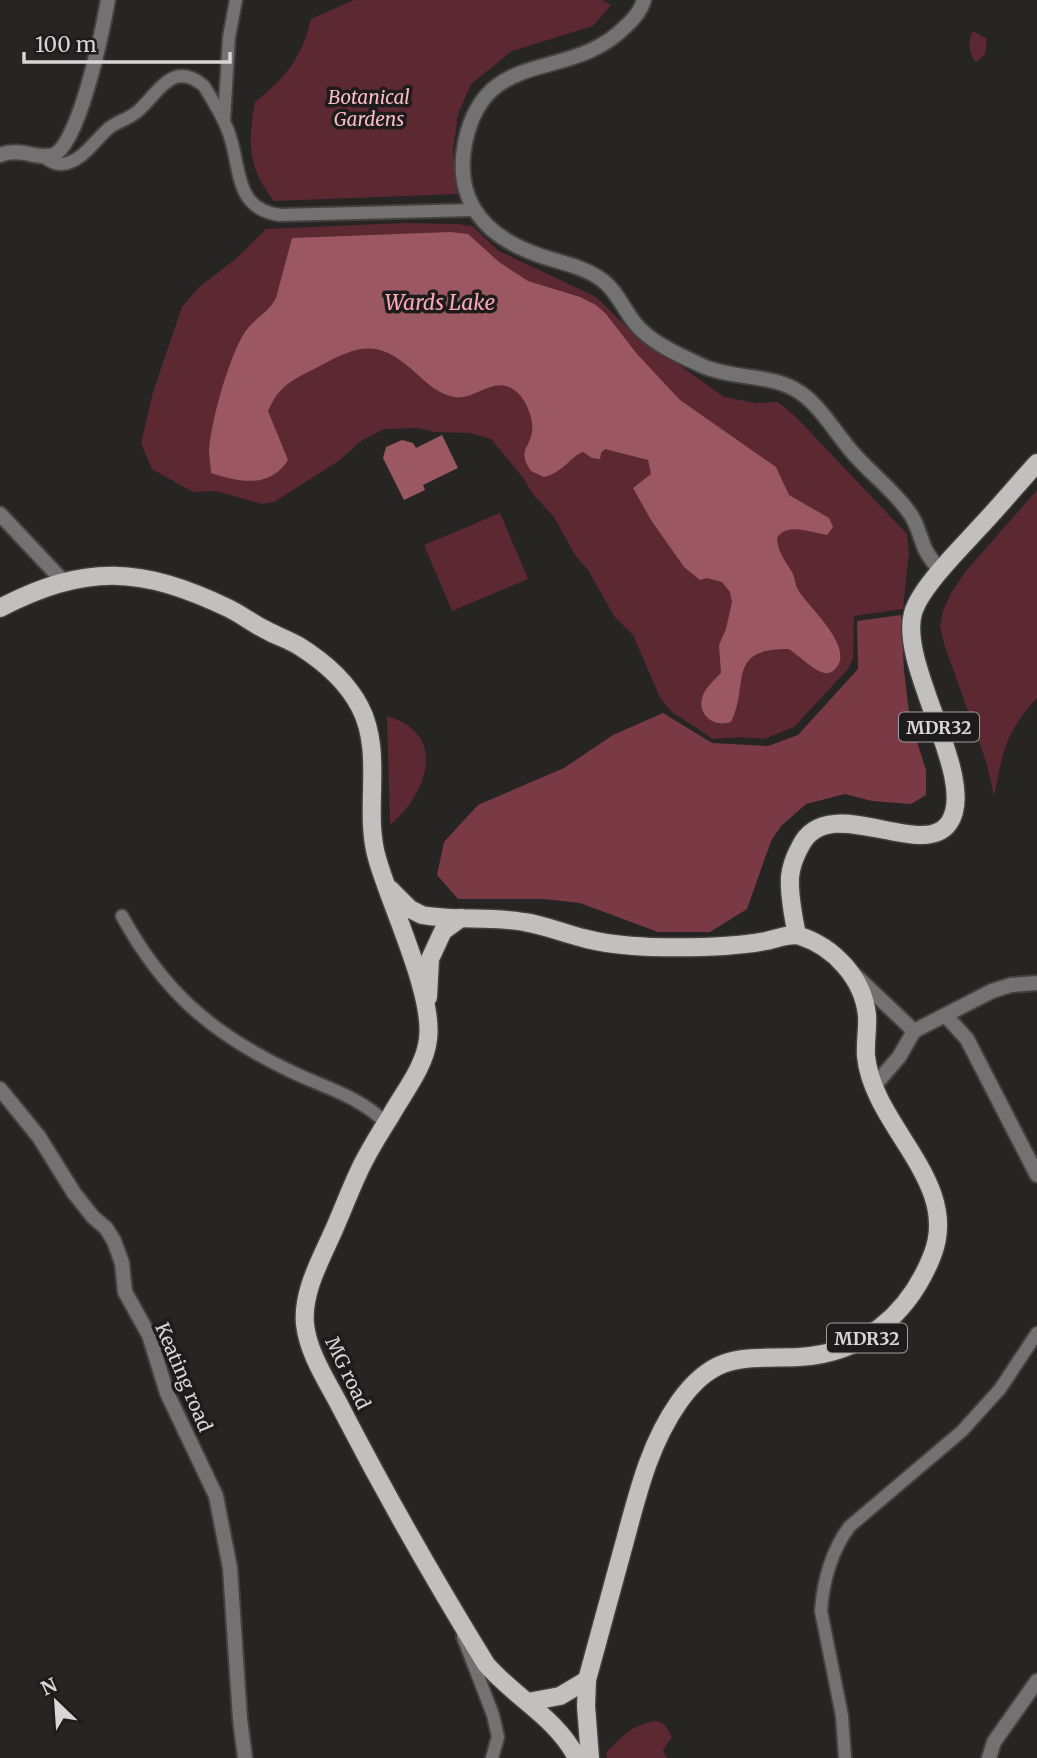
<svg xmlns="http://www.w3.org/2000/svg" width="1037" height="1758" font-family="Merriweather,serif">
<rect width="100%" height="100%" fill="#272424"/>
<!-- green -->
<g fill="#5c2832">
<path d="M 354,0 L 602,0 L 611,5 L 593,26 L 512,51 L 471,84 L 458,114 L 453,151 L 458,194 L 274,201 C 247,167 248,143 255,102 C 285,78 302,58 311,19 Z"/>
<path d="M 973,31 L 987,39 L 985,54 L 976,62 C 968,54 968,40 973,31 Z"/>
<path d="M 403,223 L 457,224 L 472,226 L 499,251 L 596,297 L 639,339 L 664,354 L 724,397 L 756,403 L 778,402 L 795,416 L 907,534 L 909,553 L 903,609 L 854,616 L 853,658 L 848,669 L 794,727 L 764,739 L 740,737 L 713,739 L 672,712 L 660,698 L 633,635 L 614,616 L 588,570 L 575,555 L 554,517 L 532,493 L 524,479 L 491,439 L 470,433 L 436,432 L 418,428 L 384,429 L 361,441 L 340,460 L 274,502 L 262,504 L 215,491 L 193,492 L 152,469 L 141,443 L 153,392 L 182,307 L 199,287 L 238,257 L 266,229 Z"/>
<path d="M 1037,490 L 1037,698 C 1005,733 1003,751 994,796 L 987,764 L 944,644 L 940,625 L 943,611 L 951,593 L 965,572 Z"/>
<path d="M 500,513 L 528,579 L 452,611 L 424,545 Z"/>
<path d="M 387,716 C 449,734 427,794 390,825 Z"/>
<path d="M 658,1721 L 665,1725 L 672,1737 L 663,1750 L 667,1758 L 607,1758 L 606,1753 C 621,1737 635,1722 658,1721 Z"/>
</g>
<!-- forest -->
<path fill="#7a3a45" d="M 901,615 L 904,670 L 910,720 L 926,770 L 926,795 L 911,804 L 872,801 L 845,794 L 806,804 L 781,826 L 771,841 L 747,909 L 710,932 L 658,932 L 580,903 L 544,899 L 458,899 L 437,875 L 444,842 L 478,805 L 564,768 L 613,735 L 663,713 L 712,743 L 768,746 L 798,735 L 858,669 L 857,621 Z"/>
<!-- water -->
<g fill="#9b5862">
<path d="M 450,232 L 468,234 L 499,262 L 528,281 L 580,297 L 596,305 L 606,314 L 637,354 L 680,400 L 776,467 L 789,495 L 829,518 L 833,527 L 827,535 C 811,532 786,522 777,538 C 778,553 785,560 792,572 C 795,577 795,583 797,588 C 807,607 858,648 834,670 C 830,674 825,674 819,671 C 809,666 799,656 789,649 C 725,648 750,685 731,722 C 713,728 696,714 703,695 C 707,686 715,679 721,673 L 719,645 L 726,629 L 732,602 L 730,592 L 722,582 L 707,578 L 700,580 L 684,567 L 651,520 L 633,488 L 651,474 L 648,460 L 605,449 L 601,453 L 600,459 L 592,458 L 583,452 C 571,456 564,472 544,477 L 531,471 C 517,450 529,450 532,432 C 534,420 527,402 518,393 C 495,372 477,401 454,397 C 439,394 429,385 418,375 C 380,339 361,343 318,367 C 293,380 280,384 268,411 L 288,460 C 270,489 239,482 211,473 C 211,466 209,459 209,451 C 211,421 228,361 243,335 C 252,319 267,315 276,298 L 292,238 Z"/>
<path d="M 442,435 L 458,468 L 423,485 L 425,490 L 404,500 L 383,458 L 386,447 L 402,440 L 413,443 L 416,448 Z"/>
</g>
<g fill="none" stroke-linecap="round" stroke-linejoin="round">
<!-- minor casing -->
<g stroke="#434040" stroke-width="16">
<g id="minor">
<path d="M 224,121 L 229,37 L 236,0"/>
<path d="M 42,156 C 48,159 54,165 62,164 C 81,163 95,140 109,128 C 118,121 129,119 138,111 C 158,94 172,59 204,86 C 214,103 226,121 231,140 C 241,173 236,209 280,215 L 473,210"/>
<path d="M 122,916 C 163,991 211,1033 288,1070 C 322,1087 358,1095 386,1123"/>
<path d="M 463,1637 L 493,1715 L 498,1737 L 492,1758"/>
<path d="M 845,1758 L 842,1716 L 821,1611 C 823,1581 832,1549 850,1526 L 962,1431 L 1000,1389 L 1037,1333"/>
</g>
</g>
<!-- tertiary casing -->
<g stroke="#434040" stroke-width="18">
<g id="tertiary">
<path d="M 644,0 C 641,10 634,19 626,26 C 570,84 485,44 465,143 C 454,199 483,234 533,253 C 555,262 582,265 602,280 C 616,290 623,308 634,322 C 650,343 681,356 705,367 C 737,380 771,373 801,393 C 822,408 836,434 853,453 C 871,474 896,492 911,515 C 918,526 920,537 925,549 C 929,557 935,564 940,571"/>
<path d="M 0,155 C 21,147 37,160 53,155 C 79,146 103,28 108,0"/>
<path d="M 0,514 L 63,581"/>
<path d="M 854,974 L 914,1031"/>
<path d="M 946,1016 L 967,1039 L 1037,1175"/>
<path d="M 874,1086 L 899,1057 L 914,1031 L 992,991 L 1011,985 L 1037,983"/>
<path d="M 0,1089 L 39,1137 L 74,1193 L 93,1217 L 106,1228 L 114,1241 L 122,1263 L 125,1292 L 149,1335 L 167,1393 L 216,1496 L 230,1568 L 240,1719 L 245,1758"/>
<path d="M 989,1758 L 994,1742 L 1037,1681"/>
</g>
</g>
<!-- primary casing -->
<g stroke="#434040" stroke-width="21">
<g id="primary">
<path d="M 0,608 C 86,563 142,567 228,608 C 241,614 253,624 266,630 C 277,636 289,640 299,646 C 323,661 347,682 360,707 C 384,753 363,810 377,858 C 390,905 434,994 428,1039 C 425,1067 403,1093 390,1117 C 381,1131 372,1146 364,1161 C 352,1184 343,1210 332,1234 C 320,1261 302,1293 305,1324 C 308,1354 329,1384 342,1410 C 387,1497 435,1581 486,1664 C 515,1698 556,1717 577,1758"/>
<path d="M 390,889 L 410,909 L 422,915 C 455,921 490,916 524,922 C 544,925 563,933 583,938 C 604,944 629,946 651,947 C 689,948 728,948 766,941 C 776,939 790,933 800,936 C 834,947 863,978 867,1015 C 868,1029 865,1042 866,1056 C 873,1127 962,1182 932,1256 C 909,1314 862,1354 799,1357 C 744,1359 715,1351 679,1402 C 648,1446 637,1497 623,1548 C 611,1592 599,1636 587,1680 L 586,1706 L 590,1758"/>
<path d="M 797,935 C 793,916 789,896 790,877 C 791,867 795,856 800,847 C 827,789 922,862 949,823 C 979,780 898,666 913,613 C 920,588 959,550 977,530 C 998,508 1017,485 1037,463"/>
<path d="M 428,997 L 430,959 L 443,931 L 461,918"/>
<path d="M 528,1702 L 560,1696 L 587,1680"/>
</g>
</g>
<!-- minor -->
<use href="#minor" stroke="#737171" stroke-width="12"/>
<!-- tertiary -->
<use href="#tertiary" stroke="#737171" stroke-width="14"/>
<!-- primary -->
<use href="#primary" stroke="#c2bfbf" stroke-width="18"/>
</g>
<g text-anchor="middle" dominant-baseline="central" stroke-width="7" stroke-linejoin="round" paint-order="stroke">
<!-- shield labels -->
<g fill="#1d1b1b" stroke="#9f9d9d" stroke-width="2">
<rect x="899" y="712.5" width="80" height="29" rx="5"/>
<rect x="827" y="1323.5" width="80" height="29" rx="5"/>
</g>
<g font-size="18" font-weight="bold" fill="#d7d5d5">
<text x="939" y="727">MDR32</text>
<text x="867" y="1338">MDR32</text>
</g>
<!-- park labels -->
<g font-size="19" font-style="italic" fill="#f9bbc3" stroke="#1d1b1b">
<text x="369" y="97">Botanical<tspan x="369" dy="22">Gardens</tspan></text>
</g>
<!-- street labels -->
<g font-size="19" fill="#d7d5d5" stroke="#1d1b1b">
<text transform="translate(348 1373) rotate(64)">MG road</text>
<text transform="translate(184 1377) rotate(67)">Keating road</text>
</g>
<!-- water labels -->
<g font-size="21" font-style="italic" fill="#faa9b4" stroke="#1d1b1b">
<text x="440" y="302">Wards Lake</text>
</g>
</g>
<!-- north arrow -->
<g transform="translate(56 1702) rotate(335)" stroke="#1d1b1b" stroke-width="5" paint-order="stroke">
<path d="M0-5L12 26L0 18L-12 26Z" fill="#d7d5d5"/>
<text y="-10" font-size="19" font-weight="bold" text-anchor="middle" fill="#d7d5d5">N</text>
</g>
<!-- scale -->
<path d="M24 52v10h206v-10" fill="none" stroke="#d7d5d5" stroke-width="3.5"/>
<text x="35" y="52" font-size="21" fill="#d7d5d5" stroke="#1d1b1b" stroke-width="5" paint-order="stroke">100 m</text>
</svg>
